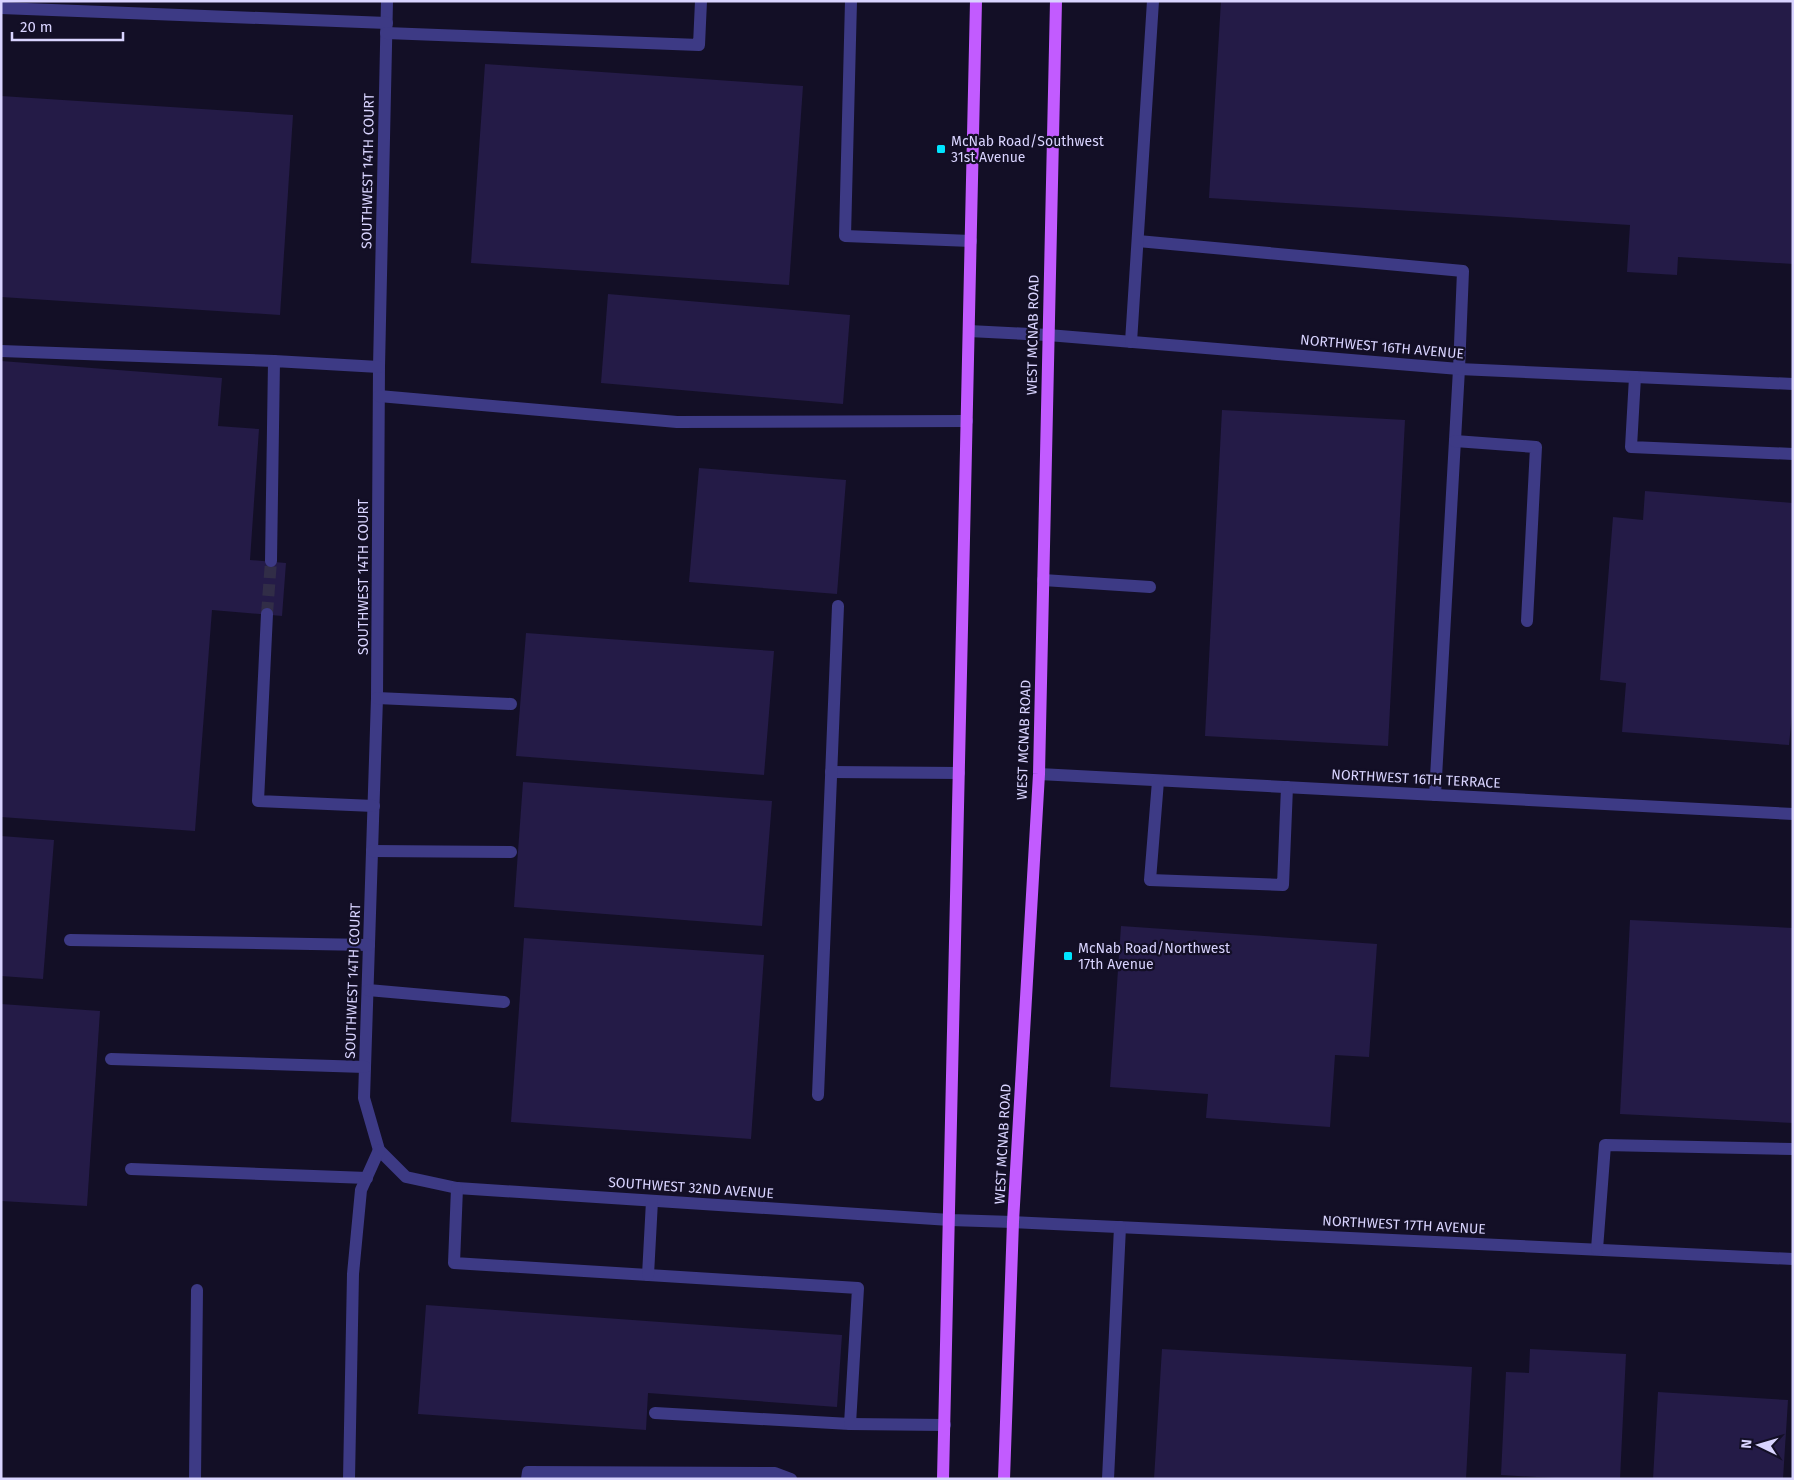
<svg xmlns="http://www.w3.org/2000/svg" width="1794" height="1480" font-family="'Fira Sans',sans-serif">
<rect width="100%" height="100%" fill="#130f26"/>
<!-- building -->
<g fill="#241b47">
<path d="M 1221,1 L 1793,1 L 1793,264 L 1678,257 L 1677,275 L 1627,272 L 1630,225 L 1209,198 Z"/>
<path d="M 485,64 L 803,86 L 789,285 L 471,263 Z"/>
<path d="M 1,96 L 293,115 L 280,315 L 1,297 Z"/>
<path d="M 608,294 L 850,315 L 843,404 L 601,383 Z"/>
<path d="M 1,361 L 222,378 L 218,426 L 259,429 L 250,560 L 286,563 L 282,616 L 212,610 L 195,831 L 1,817 Z"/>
<path d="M 1222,410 L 1405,420 L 1388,746 L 1205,736 Z"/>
<path d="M 699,468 L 846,480 L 837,594 L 689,582 Z"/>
<path d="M 1645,491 L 1793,503 L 1793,704 L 1789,745 L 1622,732 L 1626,683 L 1600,680 L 1613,517 L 1643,520 Z"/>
<path d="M 526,633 L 774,651 L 764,775 L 516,756 Z"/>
<path d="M 523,782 L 772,801 L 762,926 L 514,907 Z"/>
<path d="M 1,836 L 54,840 L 43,979 L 1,976 Z"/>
<path d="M 1630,920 L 1793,928 L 1793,1123 L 1620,1114 Z"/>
<path d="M 1121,926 L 1377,944 L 1369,1057 L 1335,1055 L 1330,1127 L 1206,1118 L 1208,1094 L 1110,1087 Z"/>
<path d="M 524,938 L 764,955 L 751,1139 L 511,1122 Z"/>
<path d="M 1,1004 L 100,1011 L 87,1206 L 1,1201 Z"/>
<path d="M 426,1305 L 842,1335 L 837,1407 L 648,1393 L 646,1430 L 418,1414 Z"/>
<path d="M 1162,1349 L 1472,1367 L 1466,1479 L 1154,1479 Z"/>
<path d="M 1530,1349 L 1626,1354 L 1620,1479 L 1572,1479 L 1501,1475 L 1506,1372 L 1529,1373 Z"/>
<path d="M 1658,1392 L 1788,1400 L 1783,1479 L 1653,1479 Z"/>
</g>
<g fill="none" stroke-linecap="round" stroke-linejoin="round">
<!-- minor-tunnel -->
<path stroke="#312d47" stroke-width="12" stroke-dasharray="12 6" stroke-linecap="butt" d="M 267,614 L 271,561"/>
<!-- minor -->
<g stroke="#3d3a85" stroke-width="12">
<path d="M 387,1 L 379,367 L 377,698 L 364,1098 L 379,1150 L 406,1177 L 457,1188 L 950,1220 L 1013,1222 L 1793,1259"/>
<path d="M 851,1 L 845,236 L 971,241"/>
<path d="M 1,8 L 387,23"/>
<path d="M 386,33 L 699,45 L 701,1"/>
<path d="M 1138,241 L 1463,271 L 1459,369 L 1435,795"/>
<path d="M 969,331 L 1048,335 L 1459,369 L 1793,384"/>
<path d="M 1131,342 L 1153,1"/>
<path d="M 1,351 L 274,361"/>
<path d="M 1635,377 L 1631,447 L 1793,454"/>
<path d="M 379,396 L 677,422 L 967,421"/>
<path d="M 1455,441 L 1536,447 L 1527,621"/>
<path d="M 271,561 L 274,361 L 379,367"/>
<path d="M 1043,580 L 1150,587"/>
<path d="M 267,614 L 258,801 L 374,806"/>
<path d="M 377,698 L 511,704"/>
<path d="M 831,772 L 959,773"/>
<path d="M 1039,774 L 1793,814"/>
<path d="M 1158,781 L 1150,880 L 1283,885 L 1287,787"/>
<path d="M 372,851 L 511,852"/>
<path d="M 70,940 L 369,945"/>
<path d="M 368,990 L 504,1002"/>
<path d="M 111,1059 L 365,1067"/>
<path d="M 818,1095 L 838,606"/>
<path d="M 131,1169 L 367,1178"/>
<path d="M 457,1188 L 454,1263 L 858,1288 L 850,1424 L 655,1413"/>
<path d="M 1597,1249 L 1605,1145 L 1793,1149"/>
<path d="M 648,1275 L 652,1201"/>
<path d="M 850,1424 L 945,1425"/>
<path d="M 195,1479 L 197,1290"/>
<path d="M 349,1479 L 353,1274 L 361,1190 L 379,1150"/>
<path d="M 527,1479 L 528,1472 L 775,1473 L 791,1479"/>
<path d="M 1108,1479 L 1120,1227"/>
</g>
<!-- major -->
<g stroke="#c25bff" stroke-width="12">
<path d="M 943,1479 L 976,1"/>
<path d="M 1004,1479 L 1013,1222 L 1039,774 L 1056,1"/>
</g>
</g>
<!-- markers -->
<g fill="#00e5ff" stroke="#130f26" stroke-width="2">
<rect x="936" y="144" width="10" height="10" rx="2.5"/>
<rect x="1063" y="951" width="10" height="10" rx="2.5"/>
</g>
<g text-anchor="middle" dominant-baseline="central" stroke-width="4.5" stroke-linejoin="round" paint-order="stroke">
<!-- poi labels -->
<g font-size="14" fill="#d9d4ff" stroke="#130f26" text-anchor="start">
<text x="951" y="141">McNab Road/Southwest<tspan x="951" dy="16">31st Avenue</tspan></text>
<text x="1078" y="948">McNab Road/Northwest<tspan x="1078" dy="16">17th Avenue</tspan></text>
</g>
<!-- street labels -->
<g font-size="14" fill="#d9d4ff" stroke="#130f26">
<text transform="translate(368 171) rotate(-89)">SOUTHWEST 14TH COURT</text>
<text transform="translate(1033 335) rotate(-89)">WEST MCNAB ROAD</text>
<text transform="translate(1382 347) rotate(5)">NORTHWEST 16TH AVENUE</text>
<text transform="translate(363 577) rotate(-90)">SOUTHWEST 14TH COURT</text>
<text transform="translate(1024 740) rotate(-88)">WEST MCNAB ROAD</text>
<text transform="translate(1416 779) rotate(3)">NORTHWEST 16TH TERRACE</text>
<text transform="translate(353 981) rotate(-88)">SOUTHWEST 14TH COURT</text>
<text transform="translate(1003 1144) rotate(-87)">WEST MCNAB ROAD</text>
<text transform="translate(691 1188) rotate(4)">SOUTHWEST 32ND AVENUE</text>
<text transform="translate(1404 1225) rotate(3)">NORTHWEST 17TH AVENUE</text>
</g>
</g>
<!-- border -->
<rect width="1794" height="1480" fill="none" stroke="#d9d4ff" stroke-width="5"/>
<!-- north arrow -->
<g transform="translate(1759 1445) rotate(275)" stroke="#130f26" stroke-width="4" paint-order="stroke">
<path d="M0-4L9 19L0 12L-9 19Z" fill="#d9d4ff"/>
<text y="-8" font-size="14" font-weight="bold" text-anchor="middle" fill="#d9d4ff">N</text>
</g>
<!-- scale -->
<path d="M12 32v8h111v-8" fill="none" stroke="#d9d4ff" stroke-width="2.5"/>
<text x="20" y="32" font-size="15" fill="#d9d4ff" stroke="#130f26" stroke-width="4" paint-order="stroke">20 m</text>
</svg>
